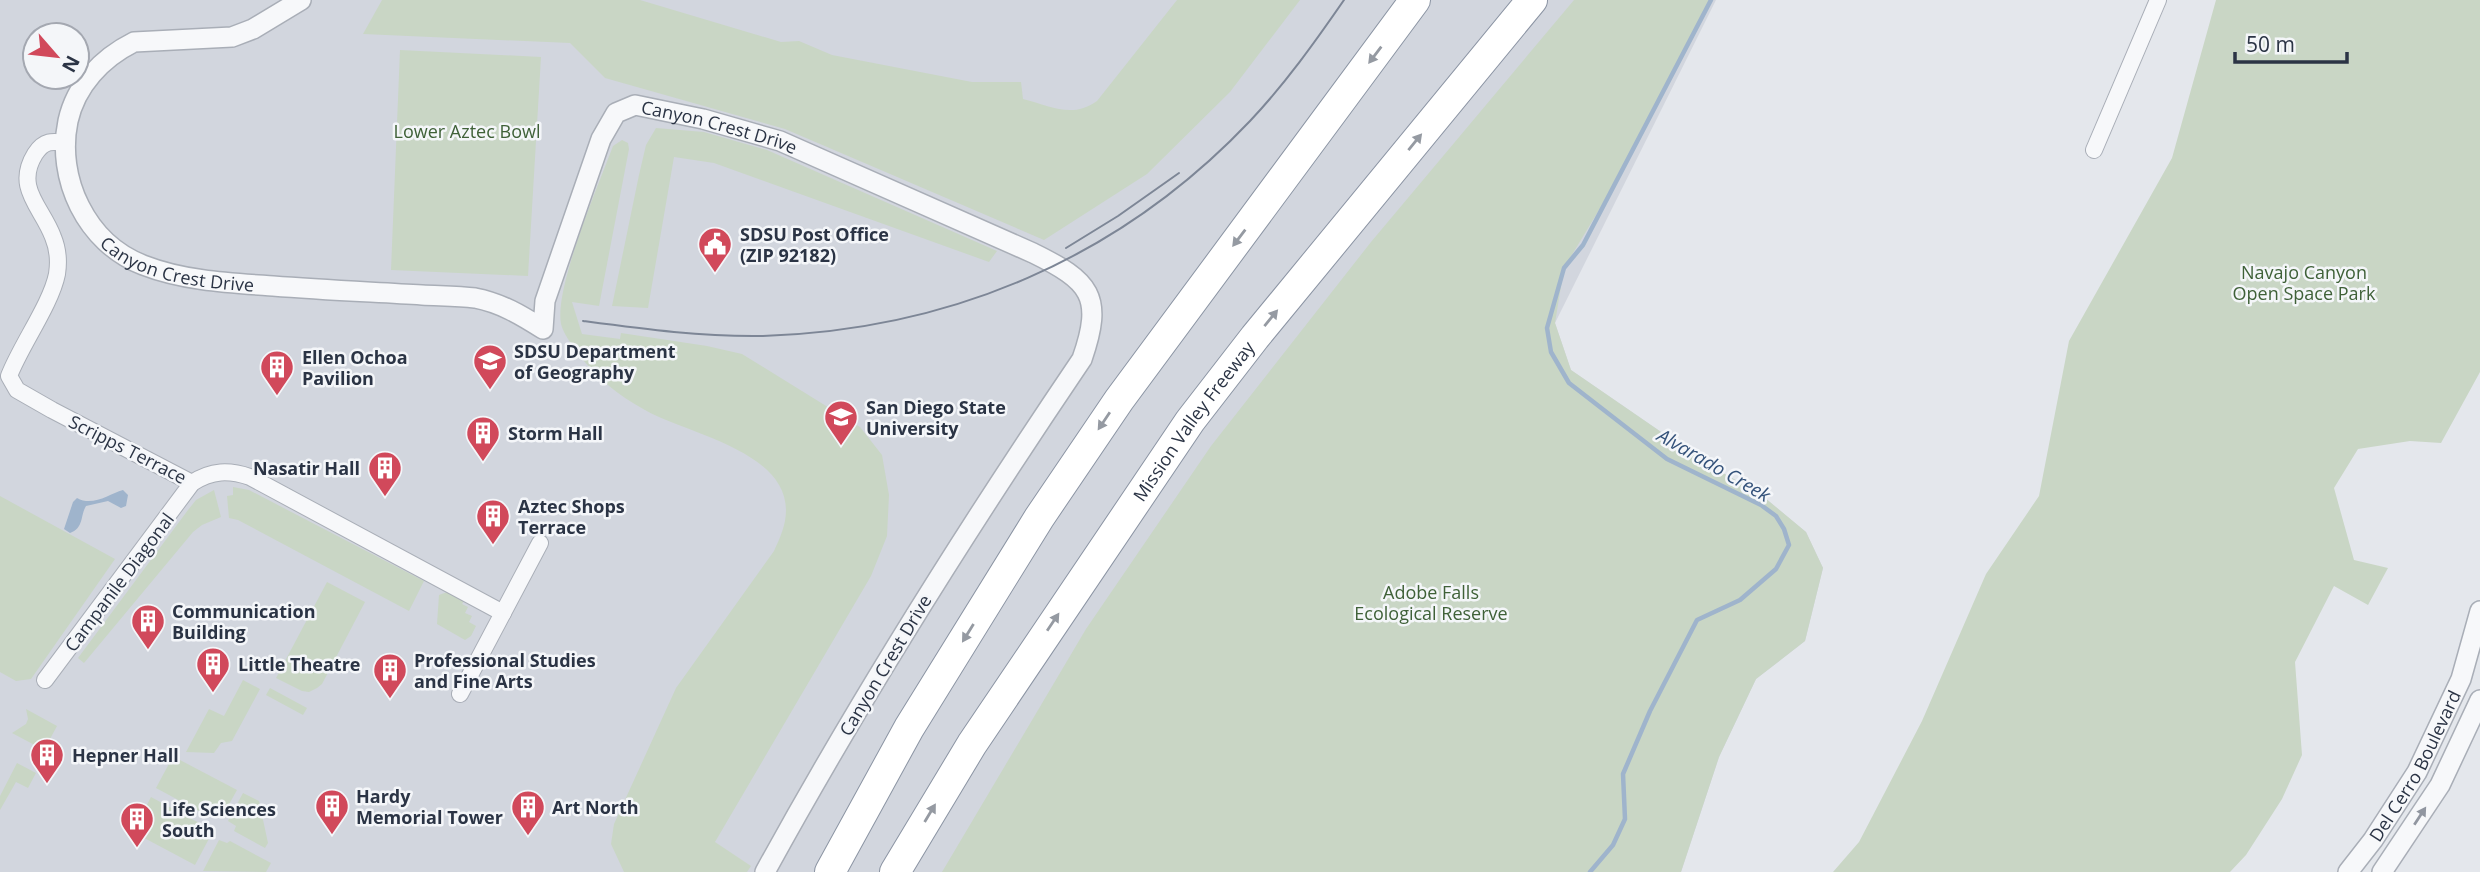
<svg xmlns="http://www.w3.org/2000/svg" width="2480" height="872" font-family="'Open Sans',sans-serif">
<rect width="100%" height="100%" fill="#e4e7ec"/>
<!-- built -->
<path fill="#d2d6de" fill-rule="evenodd" d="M 0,0 L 1716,0 L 1555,323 L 1571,370 L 1712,467 L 1759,493 L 1806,532 L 1823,568 L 1805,641 L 1756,679 L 1719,757 L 1681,872 L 0,872 ZM 35,35 L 77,35 L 77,77 L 35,77 Z"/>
<!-- green -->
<g fill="#c9d6c5">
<path d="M 382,0 L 640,0 L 781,42 L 799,41 L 832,55 L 972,82 L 1021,82 L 1023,99 C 1051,106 1072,119 1097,101 L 1177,0 L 1300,0 L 1230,92 L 1147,174 L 1044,240 L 785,129 L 605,78 L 570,43 L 363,34 Z"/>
<path d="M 1574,0 L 1710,0 L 1614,185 L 1564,268 L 1555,323 L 1571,370 L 1712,467 L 1759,493 L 1806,532 L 1823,568 L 1805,641 L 1756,679 L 1719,757 L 1681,872 L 942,872 L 1086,629 L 1211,446 L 1371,242 Z"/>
<path d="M 2216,0 L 2480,0 L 2480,372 L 2441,443 L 2410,441 L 2358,449 L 2334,488 L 2354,560 L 2388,568 L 2368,605 L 2334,586 L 2295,662 L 2302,755 L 2282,799 L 2246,855 L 2230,872 L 1833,872 L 1859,842 L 1922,721 L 1986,574 L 2039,496 L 2069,341 L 2172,158 Z"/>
<path d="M 400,50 L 541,57 L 528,276 L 391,270 Z"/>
<path d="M 656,128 L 704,132 L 767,150 L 997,251 L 989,262 L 714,163 L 674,157 L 648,308 L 612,306 L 639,175 L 646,145 Z"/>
<path d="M 622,140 L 628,143 L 629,149 L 599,306 L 572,302 L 582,334 L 620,339 L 621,333 L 707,346 L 742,354 L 860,427 L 882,455 L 889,495 L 887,536 L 871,576 L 715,842 L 751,866 L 747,872 L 624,872 L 611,844 L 614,824 L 676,688 L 774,551 C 780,538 786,525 786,510 C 785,450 687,434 645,410 C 618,395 595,377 577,352 C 571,343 564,335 561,324 C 554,288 599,184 613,146 Z"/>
<path d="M 233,487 L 249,490 L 424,581 L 409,611 L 238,520 L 229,518 L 227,496 L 233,495 Z"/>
<path d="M 214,490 L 221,517 L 202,525 L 193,532 L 84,663 L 78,658 L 188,510 L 196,500 Z"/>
<path d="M 0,496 L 115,559 L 31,679 L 16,681 L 0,672 Z"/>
<path d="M 327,582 L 365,602 L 322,684 L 317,688 L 309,692 L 302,691 L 276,678 Z"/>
<path d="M 447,592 L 464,601 L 462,604 L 468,607 L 465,613 L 472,616 L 469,622 L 476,626 L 471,636 L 465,640 L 437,624 L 439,595 Z"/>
<path d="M 243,680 L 260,689 L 232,741 L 221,743 L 214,753 L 186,752 L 209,709 L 224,716 Z"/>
<path d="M 270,688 L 307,708 L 303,715 L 266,695 Z"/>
<path d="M 26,709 L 57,726 L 44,750 L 12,733 L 26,724 L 28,719 Z"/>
<path d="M 171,760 L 178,764 L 180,760 L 237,790 L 222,817 L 211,811 L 208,816 L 156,788 Z"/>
<path d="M 17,763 L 36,773 L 28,788 L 16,782 L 0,810 L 0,796 Z"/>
<path d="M 243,793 L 259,801 L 268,843 L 265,848 L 234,831 L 236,826 L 228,821 Z"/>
<path d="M 151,797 L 203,825 L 202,828 L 212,833 L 195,865 L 133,832 Z"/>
<path d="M 219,840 L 227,843 L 230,841 L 271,863 L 266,872 L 203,871 Z"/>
</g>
<!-- water -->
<path fill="#9fb4cc" d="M 123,490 L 128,495 L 126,506 L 121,508 L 108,501 L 86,506 C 80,516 84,528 70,533 L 64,529 L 73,502 L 77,498 C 93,507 109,494 123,490 Z"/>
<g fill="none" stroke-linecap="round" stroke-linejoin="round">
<!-- stream -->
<path stroke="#9fb4cc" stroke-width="4.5" d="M 1590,872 L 1613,845 L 1625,819 L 1623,774 L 1650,711 L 1697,620 L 1740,600 L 1776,569 L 1789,545 L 1784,529 L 1776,516 L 1761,505 L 1667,459 L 1569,383 L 1551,352 L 1547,328 L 1564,268 L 1583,245 L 1711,0"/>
<!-- minor casing -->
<g stroke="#a9aeb7" stroke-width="18">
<g id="minor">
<path d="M 67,143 C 52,141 44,140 35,154 C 14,188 42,207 53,237 C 58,249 59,261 57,274 C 51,304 21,345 9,376 L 17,390 L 52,410 L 192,483"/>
<path d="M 2094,150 L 2158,0"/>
<path d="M 45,680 L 192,483 C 212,470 229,470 250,477 L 503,613"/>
<path d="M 460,694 L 540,543"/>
</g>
</g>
<!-- tertiary casing -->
<g stroke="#a9aeb7" stroke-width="22">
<g id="tertiary">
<path id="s1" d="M 301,0 L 253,29 L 232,37 L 134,42 C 102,58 76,85 68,121 C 56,178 86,243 143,265 C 184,281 230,283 273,286 C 323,290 373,292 422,295 C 440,296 458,296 475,298 C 501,303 521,315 543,329 L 545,301 L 601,139 L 616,113 L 635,105 L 703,119 L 780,141 L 1033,253 C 1090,281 1104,296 1082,359 C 969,526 862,695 765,872"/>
<path id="s2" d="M 2348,872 L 2373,840 L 2417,772 L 2461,679 L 2480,611"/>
<path d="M 2382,872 L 2440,785 L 2480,700"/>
</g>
</g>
<!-- motorway casing -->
<g stroke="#8b94a3" stroke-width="32">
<g id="motorway">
<path d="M 830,872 L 909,728 L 1039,518 L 1119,400 L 1415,0"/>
<path id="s3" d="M 895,872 L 972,744 L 1190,421 L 1255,337 L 1532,0"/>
</g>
</g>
<!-- minor -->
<use href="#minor" stroke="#f7f8fa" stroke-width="16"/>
<!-- tertiary -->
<use href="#tertiary" stroke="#f7f8fa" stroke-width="19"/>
<!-- motorway -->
<use href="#motorway" stroke="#fff" stroke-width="30"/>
<!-- tram -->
<g stroke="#7d8696" stroke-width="2">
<path d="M 1066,248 L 1118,216 L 1179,173"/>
<path d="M 583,321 C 643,329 702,337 763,336 C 951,330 1120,258 1250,121 C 1285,84 1315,42 1344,0"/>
</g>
</g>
<!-- one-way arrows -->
<defs><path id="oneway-solid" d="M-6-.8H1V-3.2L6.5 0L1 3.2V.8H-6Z" transform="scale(1.75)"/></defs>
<g fill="#959aa2">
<use href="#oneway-solid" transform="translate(1375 55) rotate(127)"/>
<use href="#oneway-solid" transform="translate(1415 142) rotate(-51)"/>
<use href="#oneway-solid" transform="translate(1239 238) rotate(127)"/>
<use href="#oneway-solid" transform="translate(1271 318) rotate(-51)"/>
<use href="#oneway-solid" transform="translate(1104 421) rotate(124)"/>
<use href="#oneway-solid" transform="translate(1053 622) rotate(-56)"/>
<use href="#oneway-solid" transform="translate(968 633) rotate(122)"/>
<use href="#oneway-solid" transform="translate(930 813) rotate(-59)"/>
</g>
<use fill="#9196a0" href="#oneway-solid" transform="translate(2420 816) rotate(-57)"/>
<!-- icons -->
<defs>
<g id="civic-pin" transform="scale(1.75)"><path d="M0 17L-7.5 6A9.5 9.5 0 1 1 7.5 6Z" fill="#d1495b" stroke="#f4f6f9"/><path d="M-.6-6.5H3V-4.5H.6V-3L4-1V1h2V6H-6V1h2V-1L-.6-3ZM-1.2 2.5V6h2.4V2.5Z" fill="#fff"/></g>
<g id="university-pin" transform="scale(1.75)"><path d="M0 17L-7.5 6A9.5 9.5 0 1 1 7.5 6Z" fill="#d1495b" stroke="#f4f6f9"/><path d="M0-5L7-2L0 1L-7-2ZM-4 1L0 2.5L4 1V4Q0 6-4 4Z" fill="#fff"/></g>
<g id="building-pin" transform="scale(1.75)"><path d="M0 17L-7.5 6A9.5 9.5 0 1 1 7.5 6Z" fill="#d1495b" stroke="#f4f6f9"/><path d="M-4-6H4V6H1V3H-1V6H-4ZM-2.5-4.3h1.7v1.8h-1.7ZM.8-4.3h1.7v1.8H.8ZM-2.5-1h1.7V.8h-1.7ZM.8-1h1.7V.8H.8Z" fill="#fff"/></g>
</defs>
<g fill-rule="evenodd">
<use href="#civic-pin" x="715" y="244"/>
<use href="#university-pin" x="490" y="361"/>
<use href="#building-pin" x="277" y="367"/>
<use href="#university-pin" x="841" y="417"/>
<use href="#building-pin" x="483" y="433"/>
<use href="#building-pin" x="385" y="468"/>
<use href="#building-pin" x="493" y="516"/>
<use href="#building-pin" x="148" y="621"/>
<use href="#building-pin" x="213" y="664"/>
<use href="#building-pin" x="390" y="670"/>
<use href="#building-pin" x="47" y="755"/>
<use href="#building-pin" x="332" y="806"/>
<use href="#building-pin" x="528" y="807"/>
<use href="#building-pin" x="137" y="819"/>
</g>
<g text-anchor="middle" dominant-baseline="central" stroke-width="5" stroke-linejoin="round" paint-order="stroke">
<!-- street labels -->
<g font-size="18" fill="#2b3445" stroke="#f4f6f9">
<text stroke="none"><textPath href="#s1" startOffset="1206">Canyon Crest Drive</textPath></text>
<text stroke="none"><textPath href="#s1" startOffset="492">Canyon Crest Drive</textPath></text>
<text stroke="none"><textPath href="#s3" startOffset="541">Mission Valley Freeway</textPath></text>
<text transform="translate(128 449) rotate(27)">Scripps Terrace</text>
<text transform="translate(119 582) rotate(-53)">Campanile Diagonal</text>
<text transform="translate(885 665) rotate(-59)">Canyon Crest Drive</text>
<text stroke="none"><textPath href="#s2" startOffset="126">Del Cerro Boulevard</textPath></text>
</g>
<!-- park labels -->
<g font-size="18" fill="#3f6138" stroke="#f4f6f9">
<text x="467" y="131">Lower Aztec Bowl</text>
<text x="2304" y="272">Navajo Canyon<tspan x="2304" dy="21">Open Space Park</tspan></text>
<text x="1431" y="592">Adobe Falls<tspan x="1431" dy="21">Ecological Reserve</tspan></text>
</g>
<!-- poi labels -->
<g font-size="18" font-weight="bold" fill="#2b3445" stroke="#f4f6f9" text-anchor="start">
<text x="740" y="234">SDSU Post Office<tspan x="740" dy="21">(ZIP 92182)</tspan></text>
<text x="514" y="351">SDSU Department<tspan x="514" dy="21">of Geography</tspan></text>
<text x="302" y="357">Ellen Ochoa<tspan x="302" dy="21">Pavilion</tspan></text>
<text x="866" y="407">San Diego State<tspan x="866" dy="21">University</tspan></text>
<text x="508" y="433">Storm Hall</text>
<text x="360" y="468" text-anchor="end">Nasatir Hall</text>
<text x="518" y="506">Aztec Shops<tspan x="518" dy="21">Terrace</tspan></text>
<text x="172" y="611">Communication<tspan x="172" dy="21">Building</tspan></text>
<text x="414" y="660">Professional Studies<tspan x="414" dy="21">and Fine Arts</tspan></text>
<text x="238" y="664">Little Theatre</text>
<text x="72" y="755">Hepner Hall</text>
<text x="356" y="796">Hardy<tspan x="356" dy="21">Memorial Tower</tspan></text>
<text x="552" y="807">Art North</text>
<text x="162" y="809">Life Sciences<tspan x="162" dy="21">South</tspan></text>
</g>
<!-- water labels -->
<g font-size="19" font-style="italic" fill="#34527a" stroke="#f4f6f9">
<text transform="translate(1714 465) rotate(30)">Alvarado Creek</text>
</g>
</g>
<!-- north arrow -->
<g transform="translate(56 56) rotate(118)"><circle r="33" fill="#f4f6f9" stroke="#a4a8b1" stroke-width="2"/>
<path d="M0-5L12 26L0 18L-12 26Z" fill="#d1495b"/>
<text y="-10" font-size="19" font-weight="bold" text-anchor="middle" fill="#2b3445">N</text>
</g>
<!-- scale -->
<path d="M2235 52v10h112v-10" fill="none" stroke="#2b3445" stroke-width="3.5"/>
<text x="2246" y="52" font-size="21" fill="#2b3445" stroke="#f4f6f9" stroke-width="5" paint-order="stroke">50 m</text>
</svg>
